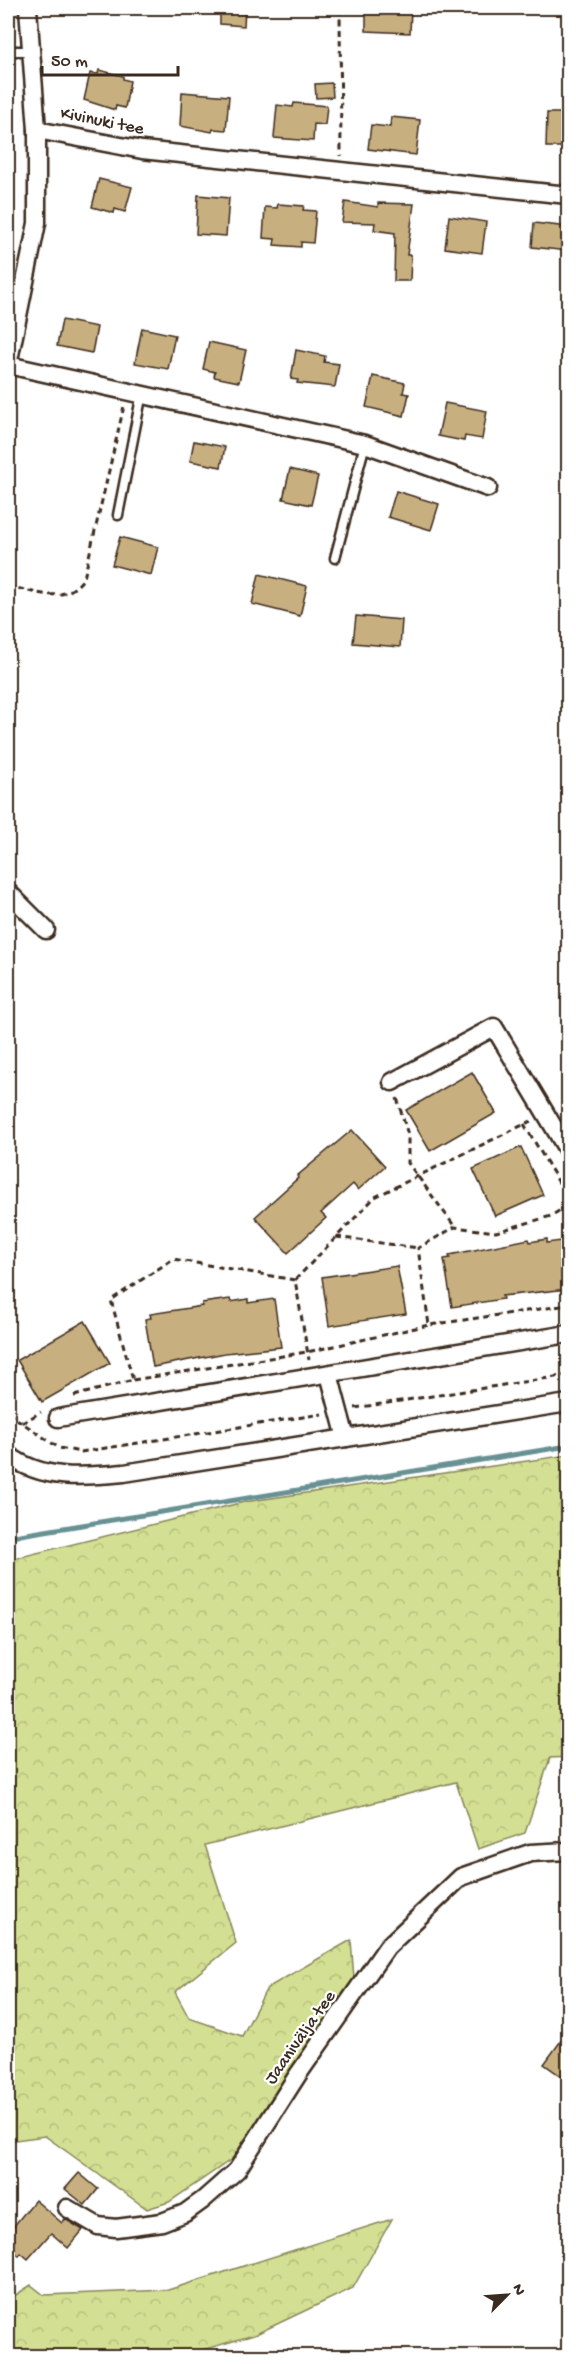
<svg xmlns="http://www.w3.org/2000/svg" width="576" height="2364" font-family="'Gochi Hand',sans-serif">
<defs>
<pattern id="forest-crowns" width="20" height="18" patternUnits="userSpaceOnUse" patternTransform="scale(1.5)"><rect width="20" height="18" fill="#d3df92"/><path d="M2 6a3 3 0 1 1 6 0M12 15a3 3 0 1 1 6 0" fill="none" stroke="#b6c07d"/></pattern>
</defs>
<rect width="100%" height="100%" fill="#fff"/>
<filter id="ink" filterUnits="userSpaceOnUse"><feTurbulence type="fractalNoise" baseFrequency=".0167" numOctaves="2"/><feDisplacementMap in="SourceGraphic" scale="12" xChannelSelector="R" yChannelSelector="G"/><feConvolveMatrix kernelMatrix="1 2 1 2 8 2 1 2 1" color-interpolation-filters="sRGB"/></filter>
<g filter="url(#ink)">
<!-- forest -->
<g fill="url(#forest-crowns)" stroke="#878458" stroke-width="1.5">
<path d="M 568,1455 L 568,1757 L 550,1758 L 525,1833 L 478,1849 L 456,1782 L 205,1845 L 236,1943 L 175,1992 L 189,2018 L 242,2036 L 267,1988 L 351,1940 L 354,1979 L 232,2159 L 169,2202 L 147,2209 L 45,2136 L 8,2141 L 8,1560 L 244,1502 Z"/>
<path d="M 392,2219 L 353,2288 L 254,2335 L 195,2352 L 194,2356 L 8,2356 L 8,2300 L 31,2285 L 44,2295 L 168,2290 Z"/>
</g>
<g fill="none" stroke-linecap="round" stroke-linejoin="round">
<!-- stream -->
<path stroke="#679193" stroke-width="5" d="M 8,1537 L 568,1446"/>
</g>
<!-- building -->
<g fill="#c8af7f" stroke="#3b2a1e" stroke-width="1.5">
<path d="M 220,8 L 245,8 L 244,26 L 220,24 Z"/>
<path d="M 366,8 L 411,8 L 410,33 L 366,31 Z"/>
<path d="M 99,70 L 123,76 L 123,79 L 130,81 L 125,108 L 116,106 L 115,110 L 84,100 L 90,73 L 98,74 Z"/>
<path d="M 332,83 L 333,97 L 316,98 L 315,84 Z"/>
<path d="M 182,92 L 229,96 L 226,130 L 213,129 L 212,132 L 180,126 Z"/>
<path d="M 294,103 L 327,106 L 325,125 L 314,124 L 313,141 L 274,138 L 277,105 L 293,107 Z"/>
<path d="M 547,113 L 568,113 L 568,147 L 546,147 Z"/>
<path d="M 391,117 L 420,120 L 416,155 L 368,149 L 371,125 L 390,127 Z"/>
<path d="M 99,179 L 132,187 L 125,212 L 115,209 L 114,213 L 92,207 Z"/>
<path d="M 198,195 L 229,198 L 226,236 L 196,234 Z"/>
<path d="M 345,202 L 378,207 L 378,203 L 414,204 L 407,255 L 411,255 L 410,281 L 394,281 L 395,233 L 374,230 L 375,223 L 342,222 Z"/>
<path d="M 278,204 L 304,206 L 303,210 L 316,211 L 313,243 L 301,242 L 301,247 L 274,245 L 275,239 L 263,238 L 265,207 L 277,208 Z"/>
<path d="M 449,216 L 486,222 L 482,253 L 445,248 Z"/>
<path d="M 534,223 L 568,227 L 568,251 L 532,247 Z"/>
<path d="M 62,320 L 97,327 L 92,353 L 57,346 Z"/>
<path d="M 142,328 L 175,335 L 168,369 L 135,363 Z"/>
<path d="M 209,342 L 246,350 L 239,382 L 214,377 L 215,372 L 203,369 Z"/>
<path d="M 296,350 L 325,356 L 324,362 L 339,364 L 335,387 L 297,383 L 298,380 L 291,379 Z"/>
<path d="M 373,376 L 405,383 L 403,393 L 409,394 L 404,416 L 366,407 Z"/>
<path d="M 445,403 L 487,411 L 482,439 L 465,436 L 464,441 L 438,436 Z"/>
<path d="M 194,441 L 225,447 L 221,467 L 190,461 Z"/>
<path d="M 290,469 L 318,476 L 311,505 L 283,499 Z"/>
<path d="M 396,491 L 439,504 L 431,530 L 388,517 Z"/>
<path d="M 120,537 L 158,547 L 151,575 L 112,565 Z"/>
<path d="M 259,574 L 307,586 L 300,616 L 252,604 Z"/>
<path d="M 356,616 L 402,620 L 400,647 L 353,643 Z"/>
<path d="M 472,1072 L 496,1113 L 430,1151 L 406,1110 Z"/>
<path d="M 352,1130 L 385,1166 L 358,1190 L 353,1184 L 321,1213 L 326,1218 L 288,1253 L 255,1217 L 298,1178 L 297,1176 Z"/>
<path d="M 521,1147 L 543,1195 L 495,1216 L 473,1169 Z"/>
<path d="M 529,1239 L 530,1242 L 547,1239 L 547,1243 L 568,1240 L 568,1289 L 502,1296 L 503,1299 L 452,1307 L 444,1259 L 450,1258 L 449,1255 Z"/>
<path d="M 397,1266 L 406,1314 L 329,1326 L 322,1277 Z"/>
<path d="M 230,1299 L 231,1302 L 248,1299 L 248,1303 L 274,1299 L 281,1347 L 225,1353 L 153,1367 L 145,1319 L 151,1318 L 150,1314 L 202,1306 L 202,1303 Z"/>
<path d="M 85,1321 L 110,1363 L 42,1402 L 17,1360 Z"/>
<path d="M 568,2031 L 568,2081 L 544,2064 Z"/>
<path d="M 79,2173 L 98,2189 L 85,2205 L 65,2189 Z"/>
<path d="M 35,2200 L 62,2223 L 65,2219 L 83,2230 L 68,2248 L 51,2233 L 28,2259 L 21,2253 L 19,2256 L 8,2246 L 8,2233 Z"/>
</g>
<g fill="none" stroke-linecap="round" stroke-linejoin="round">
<!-- service casing -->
<g stroke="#3b2a1e" stroke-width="13">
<g id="service">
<path d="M 8,51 L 30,51"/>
<path d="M 118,515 L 142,393"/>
<path d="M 335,558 L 365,444"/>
</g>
</g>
<!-- minor casing -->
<g stroke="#3b2a1e" stroke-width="21">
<g id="minor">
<path d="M 28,8 L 37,130 L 37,223 L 8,365 L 365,444 L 488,488"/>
<path d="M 37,130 L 142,150 L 568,195"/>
<path d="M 8,892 L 46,930"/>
<path d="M 392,1082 L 494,1027 L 568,1151"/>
<path d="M 329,1374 L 346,1438"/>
<path d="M 58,1418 L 568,1334"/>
<path d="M 8,1455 C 43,1481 83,1477 124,1473 L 568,1403"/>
<path d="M 67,2208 L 98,2226 L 116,2228 L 162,2222 L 185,2213 L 203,2200 L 237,2170 L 297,2076 L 387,1947 L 461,1877 L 530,1853 L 568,1851"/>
</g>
</g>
<!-- path -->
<g stroke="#3b2a1e" stroke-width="3" stroke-dasharray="6 4.5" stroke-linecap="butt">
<path d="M 340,8 L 341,156"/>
<path d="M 8,586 C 38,592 63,606 84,578 L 124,406"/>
<path d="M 397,1098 L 408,1135 L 408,1163 L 455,1227"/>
<path d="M 524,1124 L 568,1198"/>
<path d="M 568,1205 L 551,1216 L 496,1232 L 455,1227 L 418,1248 L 429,1325 L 568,1305"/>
<path d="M 336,1237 L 418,1248"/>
<path d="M 295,1280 L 375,1197 L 531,1121"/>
<path d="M 133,1380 L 307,1352 L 429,1325"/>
<path d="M 74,1396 L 133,1380 L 111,1300 L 173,1259 L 295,1280 L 309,1360"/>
<path d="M 355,1408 L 568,1375"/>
<path d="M 8,1413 L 59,1448 L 81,1452 L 322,1414"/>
<path d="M 22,1423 L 41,1412"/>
</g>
<!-- service -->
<use href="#service" stroke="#fff" stroke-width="8"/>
<!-- minor -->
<use href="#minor" stroke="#fff" stroke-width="16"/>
</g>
</g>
<g text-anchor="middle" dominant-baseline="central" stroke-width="4.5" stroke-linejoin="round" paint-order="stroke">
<!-- street labels -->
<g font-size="18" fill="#3b2a1e" stroke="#fff">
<text transform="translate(102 122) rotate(11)">Kivinuki tee</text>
<text transform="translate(301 2038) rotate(-55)">Jaanivälja tee</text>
</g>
</g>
<!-- margin -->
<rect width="576" height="2364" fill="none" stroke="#fff" stroke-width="30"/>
<rect x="15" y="15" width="546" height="2334" fill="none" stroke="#3b2a1e" stroke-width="2" filter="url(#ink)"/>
<!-- north arrow -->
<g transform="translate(507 2295) rotate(65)" stroke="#ffffff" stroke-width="4.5" paint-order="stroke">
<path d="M0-4.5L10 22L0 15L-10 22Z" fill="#3b2a1e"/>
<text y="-9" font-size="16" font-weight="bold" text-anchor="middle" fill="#3b2a1e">N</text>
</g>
<!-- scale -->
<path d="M42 66v9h136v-9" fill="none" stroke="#3b2a1e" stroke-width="3"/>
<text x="51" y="66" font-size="18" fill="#3b2a1e" stroke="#ffffff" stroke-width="4.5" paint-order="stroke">50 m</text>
</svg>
